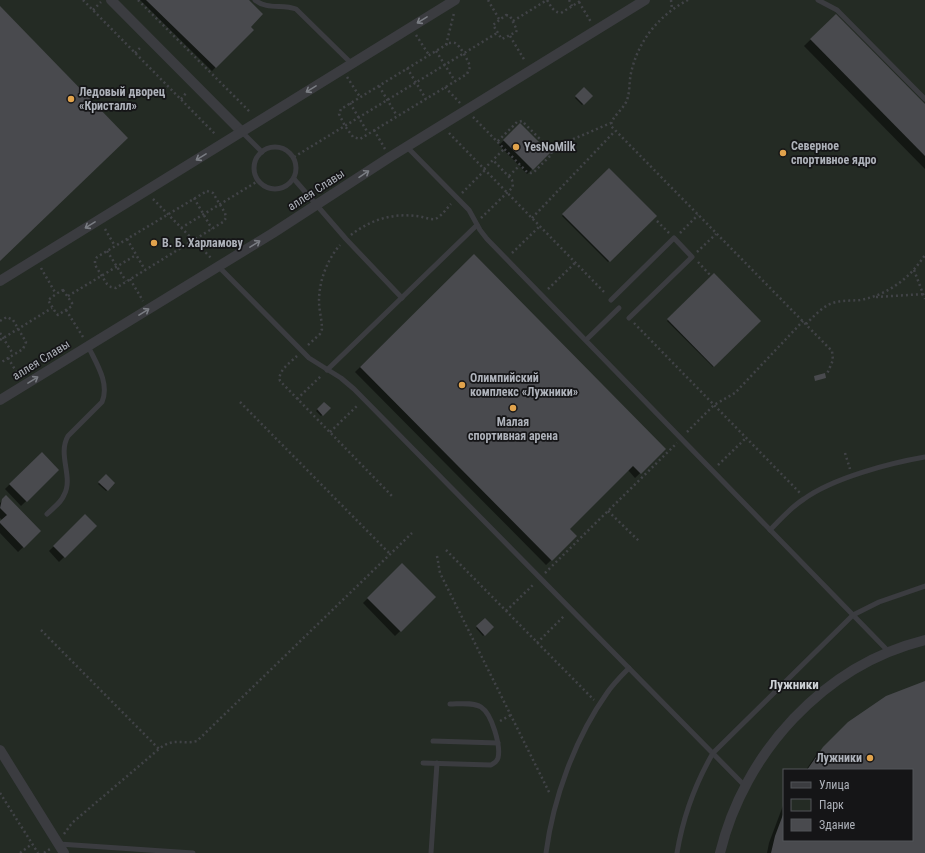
<svg xmlns="http://www.w3.org/2000/svg" width="925" height="853" font-family="'Roboto Condensed',sans-serif">
<rect width="100%" height="100%" fill="#1a1a1c"/>
<!-- green -->
<path fill="#242b24" fill-rule="evenodd" d="M 0,0 L 925,0 L 925,853 L 0,853 ZM 784,770 L 912,770 L 912,840 L 784,840 Z"/>
<!-- shadow -->
<g fill="#0007">
<path d="M 140,0 L 247,0 L 249,27 L 252,30 L 212,71 Z"/>
<path d="M 836,15 L 925,106 L 925,169 L 804,46 Z"/>
<path d="M 584,89 L 591,96 L 582,105 L 575,98 Z"/>
<path d="M 520,125 L 548,153 L 527,174 L 499,145 Z"/>
<path d="M 609,169 L 655,216 L 608,262 L 562,216 Z"/>
<path d="M 474,256 L 665,449 L 635,478 L 628,470 L 568,529 L 576,536 L 546,565 L 355,372 Z"/>
<path d="M 714,275 L 760,321 L 713,367 L 667,321 Z"/>
<path d="M 324,403 L 329,408 L 321,416 L 316,411 Z"/>
<path d="M 42,453 L 58,470 L 21,506 L 5,489 Z"/>
<path d="M 106,476 L 114,483 L 106,491 L 98,484 Z"/>
<path d="M 6,497 L 40,531 L 18,552 L 0,533 L 0,523 L 2,520 L 0,518 L 0,503 Z"/>
<path d="M 85,516 L 96,526 L 59,562 L 49,551 Z"/>
<path d="M 402,564 L 435,597 L 395,636 L 363,603 Z"/>
<path d="M 485,619 L 493,627 L 483,636 L 476,628 Z"/>
<path d="M 925,682 L 925,853 L 767,853 L 769,843 L 784,803 L 784,840 L 912,840 L 912,770 L 806,770 L 816,755 L 849,723 L 887,697 Z"/>
</g>
<!-- building -->
<g fill="#494a4e">
<path d="M 146,0 L 249,0 L 263,14 L 251,27 L 254,30 L 216,68 Z"/>
<path d="M 0,6 L 128,138 L 0,261 Z"/>
<path d="M 836,14 L 925,104 L 925,156 L 810,39 Z"/>
<path d="M 584,87 L 593,96 L 584,105 L 575,96 Z"/>
<path d="M 520,123 L 550,153 L 533,170 L 503,140 Z"/>
<path d="M 609,168 L 657,216 L 610,262 L 562,214 Z"/>
<path d="M 474,254 L 666,449 L 641,474 L 633,466 L 570,529 L 577,536 L 552,561 L 360,367 Z"/>
<path d="M 714,273 L 761,321 L 714,367 L 667,319 Z"/>
<path d="M 825,373 L 826,378 L 815,381 L 814,376 Z"/>
<path d="M 324,402 L 331,408 L 323,416 L 317,409 Z"/>
<path d="M 42,452 L 59,470 L 27,502 L 9,484 Z"/>
<path d="M 106,474 L 115,483 L 108,491 L 98,482 Z"/>
<path d="M 6,495 L 41,531 L 24,548 L 0,523 L 0,521 L 7,515 L 0,508 L 2,499 Z"/>
<path d="M 85,514 L 97,526 L 65,558 L 53,546 Z"/>
<path d="M 402,563 L 436,597 L 401,632 L 367,598 Z"/>
<path d="M 485,618 L 494,627 L 485,636 L 476,626 Z"/>
<path d="M 925,681 L 925,853 L 771,853 L 775,836 L 784,812 L 784,840 L 912,840 L 912,770 L 807,770 L 823,747 L 848,722 L 886,696 Z"/>
</g>
<g fill="none" stroke-linecap="round" stroke-linejoin="round">
<!-- path -->
<g stroke="#414347" stroke-width="2.5" stroke-dasharray="2 3" stroke-linecap="butt">
<path d="M 83,0 L 216,135"/>
<path d="M 138,0 L 251,113"/>
<path d="M 488,0 L 499,19"/>
<path d="M 547,0 C 551,6 553,12 561,13 L 582,0"/>
<path d="M 569,0 L 572,6"/>
<path d="M 671,0 L 672,9"/>
<path d="M 688,0 C 659,15 638,41 631,73 C 629,82 630,92 627,100 C 624,109 611,117 611,126 L 832,351 L 833,360 L 827,374"/>
<path d="M 579,2 L 591,22"/>
<path d="M 93,10 L 101,2"/>
<path d="M 506,15 L 510,16 L 517,30 L 516,32 L 502,39 L 501,38 L 493,25 Z"/>
<path d="M 513,21 L 547,0"/>
<path d="M 416,35 L 429,55"/>
<path d="M 510,36 L 525,61"/>
<path d="M 449,43 C 451,43 453,42 455,43 C 460,45 469,62 470,67 L 467,74 L 360,139 L 353,137 L 345,126 L 339,114 L 341,109 Z"/>
<path d="M 446,45 L 454,13"/>
<path d="M 436,51 L 455,81"/>
<path d="M 135,53 L 142,46"/>
<path d="M 407,68 L 426,99"/>
<path d="M 347,77 L 360,97"/>
<path d="M 379,86 L 397,116"/>
<path d="M 445,87 L 460,103"/>
<path d="M 181,99 L 187,92"/>
<path d="M 350,103 L 368,133"/>
<path d="M 473,117 L 527,172 L 531,173 L 534,172 L 552,154 L 550,149 L 522,121 L 517,122 L 497,142"/>
<path d="M 374,130 L 385,149"/>
<path d="M 449,133 L 606,294"/>
<path d="M 550,149 L 611,123"/>
<path d="M 294,157 L 497,33"/>
<path d="M 484,169 L 504,149"/>
<path d="M 509,176 L 520,165"/>
<path d="M 207,191 L 213,193 L 225,213 L 226,218 L 223,222 L 116,288 L 111,287 L 107,284 L 95,265 L 95,261 L 97,257 Z"/>
<path d="M 462,193 L 485,170"/>
<path d="M 194,198 L 212,229"/>
<path d="M 153,199 L 211,258"/>
<path d="M 481,218 L 513,187 L 512,180 L 493,160"/>
<path d="M 532,218 L 615,131"/>
<path d="M 657,221 L 669,233"/>
<path d="M 181,228 L 258,181"/>
<path d="M 105,229 L 115,246"/>
<path d="M 680,233 L 698,215"/>
<path d="M 351,235 C 370,220 392,213 416,216 C 422,216 429,220 435,219 C 441,217 447,208 451,204"/>
<path d="M 127,239 L 145,270"/>
<path d="M 107,251 L 126,281"/>
<path d="M 697,252 L 716,234"/>
<path d="M 512,253 L 540,226"/>
<path d="M 698,262 L 710,275"/>
<path d="M 41,268 L 56,294"/>
<path d="M 914,270 L 925,299"/>
<path d="M 130,279 L 143,301"/>
<path d="M 548,289 L 575,263"/>
<path d="M 63,290 L 72,303 L 72,306 L 58,315 L 56,313 L 48,300 L 56,294 Z"/>
<path d="M 68,296 L 136,255"/>
<path d="M 876,297 L 925,294"/>
<path d="M 66,310 L 83,337"/>
<path d="M 0,321 L 7,317 L 13,320 L 26,342 L 23,349 L 0,363"/>
<path d="M 634,323 L 800,493"/>
<path d="M 806,324 C 813,317 820,309 830,304 C 839,300 850,301 860,300 C 888,295 910,278 925,255"/>
<path d="M 0,333 L 13,354"/>
<path d="M 0,340 L 52,308"/>
<path d="M 308,345 L 320,334 L 322,329 C 322,320 319,310 319,301 C 319,281 327,260 340,245"/>
<path d="M 297,356 C 291,362 277,371 280,381 L 392,496"/>
<path d="M 8,358 L 19,376"/>
<path d="M 297,399 L 321,376"/>
<path d="M 240,402 L 390,554"/>
<path d="M 330,432 L 358,405"/>
<path d="M 687,432 L 714,405 L 735,393 L 803,321"/>
<path d="M 845,453 L 850,469"/>
<path d="M 718,465 L 746,438"/>
<path d="M 608,511 L 640,542"/>
<path d="M 446,550 L 594,700"/>
<path d="M 437,556 L 440,573 L 550,794"/>
<path d="M 545,573 L 677,443"/>
<path d="M 506,611 L 534,584"/>
<path d="M 41,630 L 159,749 C 173,737 182,745 197,741 L 412,533"/>
<path d="M 537,643 L 565,615"/>
<path d="M 500,721 L 511,715"/>
<path d="M 0,793 L 38,853"/>
<path d="M 64,834 L 72,823 L 159,749"/>
<path d="M 20,853 L 32,844"/>
<path d="M 44,853 L 50,849"/>
</g>
<!-- service -->
<g stroke="#3b3c40" stroke-width="5">
<path d="M 255,0 C 267,10 282,4 296,9 L 352,64"/>
<path d="M 818,0 L 837,10 L 925,99"/>
<path d="M 242,132 L 262,152"/>
<circle cx="275" cy="168" r="21"/>
<path d="M 407,147 L 469,210 L 480,230 L 487,239 L 889,652"/>
<path d="M 294,179 L 346,239 L 402,298"/>
<path d="M 218,266 L 309,358 L 341,378 L 354,389 L 745,786"/>
<path d="M 611,300 L 674,238 L 692,257 L 629,318"/>
<path d="M 586,340 L 619,308"/>
<path d="M 327,370 L 477,225"/>
<path d="M 47,514 C 53,508 61,503 64,495 C 74,477 57,455 68,436 L 102,402 C 110,383 96,363 88,346"/>
<path d="M 770,530 C 781,519 791,507 804,499 C 833,478 890,463 925,457"/>
<path d="M 433,741 L 498,743"/>
<path d="M 423,763 L 491,765 C 494,763 497,762 498,758 C 501,746 492,714 481,707 C 473,702 459,704 450,704"/>
<path d="M 59,844 L 193,853"/>
<path d="M 431,853 L 437,763"/>
<path d="M 546,853 C 553,799 575,738 607,693 C 613,684 621,676 629,668"/>
<path d="M 677,853 C 683,817 695,784 713,753 L 853,615 L 879,602 L 925,586"/>
</g>
<!-- minor -->
<g stroke="#3b3c40" stroke-width="10">
<path d="M 111,0 L 242,132"/>
<path d="M 0,281 L 455,0"/>
<path d="M 0,400 L 273,233 L 390,157 L 645,0"/>
<path d="M 0,750 L 64,853"/>
<path d="M 720,853 C 744,753 824,665 925,640"/>
</g>
</g>
<!-- one-way arrows -->
<defs><path id="oneway-shaft" d="M-6 0H5M1.5-3L5.5 0L1.5 3" fill="none" stroke-width="1.6" stroke-linecap="round" stroke-linejoin="round"/></defs>
<g stroke="#7a7d83">
<use href="#oneway-shaft" transform="translate(422 20) rotate(148)"/>
<use href="#oneway-shaft" transform="translate(311 89) rotate(148)"/>
<use href="#oneway-shaft" transform="translate(201 157) rotate(148)"/>
<use href="#oneway-shaft" transform="translate(364 174) rotate(-34)"/>
<use href="#oneway-shaft" transform="translate(90 225) rotate(148)"/>
<use href="#oneway-shaft" transform="translate(255 244) rotate(-32)"/>
<use href="#oneway-shaft" transform="translate(144 312) rotate(-32)"/>
<use href="#oneway-shaft" transform="translate(33 380) rotate(-32)"/>
</g>
<!-- markers -->
<g fill="#e1a34c" stroke="#151517" stroke-width="1.5">
<circle cx="71" cy="99" r="4"/>
<circle cx="516" cy="147" r="4"/>
<circle cx="783" cy="153" r="4"/>
<circle cx="154" cy="243" r="4"/>
<circle cx="462" cy="385" r="4"/>
<circle cx="513" cy="408" r="4"/>
<circle cx="870" cy="758" r="4"/>
</g>
<g text-anchor="middle" dominant-baseline="central" stroke-width="3.5" stroke-linejoin="round" paint-order="stroke">
<!-- poi labels -->
<g font-size="12" font-weight="bold" fill="#aeb2ba" stroke="#151517" text-anchor="start">
<text x="79" y="92">Ледовый дворец<tspan x="79" dy="14">«Кристалл»</tspan></text>
<text x="791" y="146">Северное<tspan x="791" dy="14">спортивное ядро</tspan></text>
<text x="524" y="147">YesNoMilk</text>
<text x="162" y="243">В. Б. Харламову</text>
<text x="470" y="378">Олимпийский<tspan x="470" dy="14">комплекс «Лужники»</tspan></text>
<text x="513" y="422" text-anchor="middle">Малая<tspan x="513" dy="14">спортивная арена</tspan></text>
<text x="862" y="758" text-anchor="end">Лужники</text>
</g>
<!-- street labels -->
<g font-size="12" fill="#aeb2ba" stroke="#151517">
<text transform="translate(316 190) rotate(-33)">аллея Славы</text>
<text transform="translate(41 360) rotate(-32)">аллея Славы</text>
</g>
<!-- neighbourhood labels -->
<g font-size="13" font-weight="bold" fill="#ced1d6" stroke="#151517">
<text x="794" y="684">Лужники</text>
</g>
</g>
<!-- legend -->
<rect x="783" y="769" width="130" height="72" fill="#151517" stroke="#525458"/>
<rect x="791" y="782" width="20" height="6" fill="#3b3c40" stroke="#525458"/>
<text x="819" y="789" font-size="12" fill="#aeb2ba">Улица</text>
<rect x="791" y="799" width="20" height="12" fill="#242b24" stroke="#525458"/>
<text x="819" y="809" font-size="12" fill="#aeb2ba">Парк</text>
<rect x="791" y="819" width="20" height="12" fill="#494a4e" stroke="#525458"/>
<text x="819" y="829" font-size="12" fill="#aeb2ba">Здание</text>
</svg>
